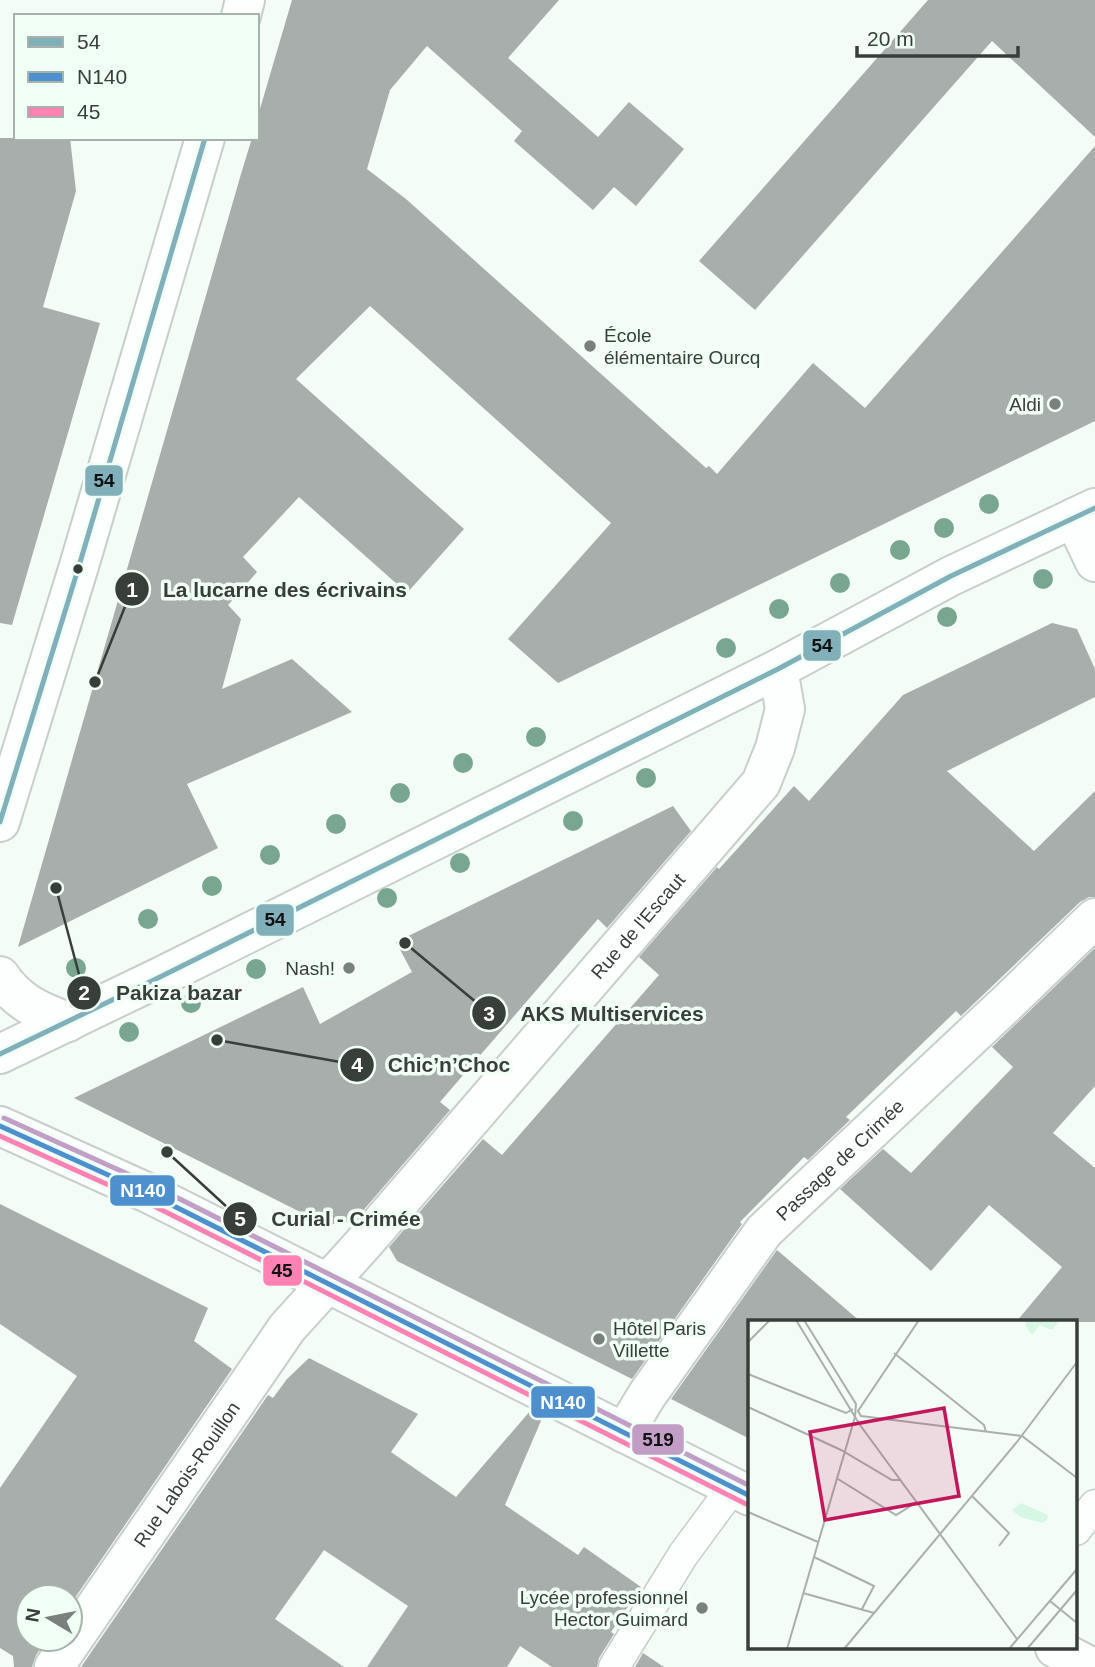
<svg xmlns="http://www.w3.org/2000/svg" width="1095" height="1667" font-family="Helvetica,sans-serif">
<rect width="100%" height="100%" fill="#f4fcf7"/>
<!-- building -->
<g fill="#a8aeab">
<path d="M 292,0 L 559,0 L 508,58 L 598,137 L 629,102 L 684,149 L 636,206 L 614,187 L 593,210 L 514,141 L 522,131 L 427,46 L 390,90 L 367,169 L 406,199 L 706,468 L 709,466 L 717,474 L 813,363 L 865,408 L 1095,146 L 1095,421 L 558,683 L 508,639 L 611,523 L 370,306 L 296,379 L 464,529 L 407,593 L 299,497 L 243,557 L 257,572 L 228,605 L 241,619 L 222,689 L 292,659 L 352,712 L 187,784 L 218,848 L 18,947 L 241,174 L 252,138 L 257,138 L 257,119 Z"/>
<path d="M 928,0 L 1095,0 L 1095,137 L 992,41 L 755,310 L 699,261 Z"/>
<path d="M 0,138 L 70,138 L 76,191 L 43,307 L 100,323 L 12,625 L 0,623 Z"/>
<path d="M 1052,623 L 1077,629 L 1095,669 L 1095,697 L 947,771 L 1034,851 L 1095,791 L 1095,897 L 1089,897 L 1080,902 L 961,1016 L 956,1011 L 846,1117 L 850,1120 L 808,1160 L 804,1157 L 740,1222 L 742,1224 L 632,1379 L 397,1261 L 389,1247 L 483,1139 L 502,1155 L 659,975 L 639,957 L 717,867 L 719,869 L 794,786 L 809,801 L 903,695 Z"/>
<path d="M 673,806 L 691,831 L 607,928 L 598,919 L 470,1067 L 440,1102 L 450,1110 L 354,1221 L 326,1225 L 74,1098 L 303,987 L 320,1024 L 412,972 L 396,942 Z"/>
<path d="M 1095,948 L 1095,1086 L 1053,1133 L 1095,1168 L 1095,1322 L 1016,1322 L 1062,1267 L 989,1205 L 931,1271 L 840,1189 L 883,1149 L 911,1173 L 1013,1067 L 992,1047 Z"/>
<path d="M 0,1204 L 208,1308 L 194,1341 L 232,1369 L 70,1605 L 70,1597 L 28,1597 L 28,1639 L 47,1639 L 36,1655 L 32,1667 L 14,1667 L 13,1656 L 0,1648 L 0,1488 L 77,1376 L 0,1324 Z"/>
<path d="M 777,1250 L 861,1322 L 750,1322 L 750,1439 L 671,1399 Z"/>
<path d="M 309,1358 L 418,1414 L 391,1452 L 456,1497 L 531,1410 L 543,1416 L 505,1505 L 578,1555 L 584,1547 L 641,1587 L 611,1632 L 614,1634 L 599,1658 L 597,1667 L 552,1667 L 520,1646 L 507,1667 L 367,1667 L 408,1606 L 324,1550 L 275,1619 L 344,1667 L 81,1667 L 268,1395 L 273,1398 L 287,1379 Z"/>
<path d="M 643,1653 L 664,1667 L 635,1667 Z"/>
</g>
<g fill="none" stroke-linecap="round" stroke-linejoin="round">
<!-- lane casing -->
<g stroke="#c8cfca" stroke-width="33">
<g id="lane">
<path d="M 1076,1530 L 1095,1505"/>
<path d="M 614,1667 L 683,1555 L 733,1487"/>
</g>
</g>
<!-- street casing -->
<g stroke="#c8cfca" stroke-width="42">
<g id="street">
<path d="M 241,16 L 245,0"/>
<path d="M 1074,518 L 1095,562"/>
<path d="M 0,822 L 79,566 L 205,138"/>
<path d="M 0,976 C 17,1002 40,1012 68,1022"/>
<path id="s1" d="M 624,1433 L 647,1395 L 764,1231 L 1008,1002 L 1095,918"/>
<path id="s2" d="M 54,1667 L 287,1328 L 363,1244 L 761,783 L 775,748 L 785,709 L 778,669"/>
</g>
</g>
<!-- secondary casing -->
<g stroke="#c8cfca" stroke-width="42">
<g id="secondary">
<path d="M 0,1054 L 160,977 L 778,669 L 951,576 L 1095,508"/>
<path d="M 0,1126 L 148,1193 L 750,1496"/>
<path d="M 1055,1648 L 1091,1667"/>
</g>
</g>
<!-- lane -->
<use href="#lane" stroke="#fdfffe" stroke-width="30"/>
<!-- street -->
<use href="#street" stroke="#fdfffe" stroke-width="38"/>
<!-- secondary -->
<use href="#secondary" stroke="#fdfffe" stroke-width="38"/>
<!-- bus-1 casing -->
<g stroke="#f1fff6" stroke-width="10">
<g id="bus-1">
<path d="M 0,822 L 79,566 L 205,138"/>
<path d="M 0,1054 L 160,977 L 778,669 L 951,576 L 1095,508"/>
</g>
</g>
<!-- bus-2 casing -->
<g stroke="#f1fff6" stroke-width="10">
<path id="bus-2" d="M 0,1126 L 148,1193 L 750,1496"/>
</g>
<!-- bus-3 casing -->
<g stroke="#f1fff6" stroke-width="10">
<path id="bus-3" d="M 0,1136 L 144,1201 L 746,1504"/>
</g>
<!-- bus-4 casing -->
<g stroke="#f1fff6" stroke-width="10">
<path id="bus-4" d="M 4,1118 L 152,1185 L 750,1486"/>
</g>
<!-- bus-1 -->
<use href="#bus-1" stroke="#81afba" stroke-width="5"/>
<!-- bus-2 -->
<use href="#bus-2" stroke="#4d90cd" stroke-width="5"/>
<!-- bus-3 -->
<use href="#bus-3" stroke="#ff82b4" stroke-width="5"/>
<!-- bus-4 -->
<use href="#bus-4" stroke="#c29dc6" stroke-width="5"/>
</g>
<!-- trees -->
<g fill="#78a691">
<circle cx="989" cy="504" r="10"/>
<circle cx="944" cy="528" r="10"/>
<circle cx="900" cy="550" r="10"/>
<circle cx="1043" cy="579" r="10"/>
<circle cx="840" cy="583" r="10"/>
<circle cx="779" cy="609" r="10"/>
<circle cx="947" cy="617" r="10"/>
<circle cx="726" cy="648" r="10"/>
<circle cx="536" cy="737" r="10"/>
<circle cx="463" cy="763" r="10"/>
<circle cx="646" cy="778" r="10"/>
<circle cx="400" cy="793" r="10"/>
<circle cx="573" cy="821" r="10"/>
<circle cx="336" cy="824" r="10"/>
<circle cx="270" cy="855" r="10"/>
<circle cx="460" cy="863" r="10"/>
<circle cx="212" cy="886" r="10"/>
<circle cx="387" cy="898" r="10"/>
<circle cx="148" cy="919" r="10"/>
<circle cx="76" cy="968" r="10"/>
<circle cx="256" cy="969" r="10"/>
<circle cx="191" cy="1003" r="10"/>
<circle cx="129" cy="1032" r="10"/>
</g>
<!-- markers -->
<g fill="#7a817d" stroke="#f1fff6" stroke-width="2.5">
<circle cx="590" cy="346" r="7"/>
<circle cx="1055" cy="404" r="7"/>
<circle cx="349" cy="968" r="7"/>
<circle cx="599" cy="1339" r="7"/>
<circle cx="702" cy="1608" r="7"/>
</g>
<circle fill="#383f3b" stroke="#f1fff6" stroke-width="2.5" cx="78" cy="569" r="6"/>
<g text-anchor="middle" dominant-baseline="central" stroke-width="7" stroke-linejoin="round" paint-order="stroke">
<!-- poi labels -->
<g font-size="19" fill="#383f3b" stroke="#f1fff6" text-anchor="end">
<text x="604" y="335" text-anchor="start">École<tspan x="604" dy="22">élémentaire Ourcq</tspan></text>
<text x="1041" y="404">Aldi</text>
<text x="335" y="968">Nash!</text>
<text x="613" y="1328" text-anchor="start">Hôtel Paris<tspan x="613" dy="22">Villette</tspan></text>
<text x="688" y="1597">Lycée professionnel<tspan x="688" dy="22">Hector Guimard</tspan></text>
</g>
<!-- street labels -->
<g font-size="19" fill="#383f3b" stroke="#f1fff6">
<text stroke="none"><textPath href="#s2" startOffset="945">Rue de l'Escaut</textPath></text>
<text stroke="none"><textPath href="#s1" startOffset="350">Passage de Crimée</textPath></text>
<text stroke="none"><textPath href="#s2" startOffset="234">Rue Labois-Rouillon</textPath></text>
</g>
</g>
<!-- overview -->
<g transform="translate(748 1320)">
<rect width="329" height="329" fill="#f4fcf7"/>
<path d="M 280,0 L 312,0 L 304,10 L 292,5 L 284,15 L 277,5 ZM 273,183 L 300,195 L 299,200 L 294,203 L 272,197 L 264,190 Z" fill="#d5f7e3"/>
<path fill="none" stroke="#a9b0ac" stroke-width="2" d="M 48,0 L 112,105 L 269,319M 56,0 L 108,84 L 107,97M 171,0 L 110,91 L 113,96 L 274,116 L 329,158M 0,22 L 22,0M 146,33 L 236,105 L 238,112M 0,54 L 98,93 L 105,89M 0,87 L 93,130 L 144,160 L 153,160M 90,159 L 148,195 L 169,182M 224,176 L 261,213 L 251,226M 0,192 L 70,222M 66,237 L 126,266 L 114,289M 55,273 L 126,293M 302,281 L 329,303M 39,329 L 107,97M 96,329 L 269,122 L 329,42M 261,329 L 329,249M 279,329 L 329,270"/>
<path fill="#c2185b" fill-opacity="0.15" stroke="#c2185b" stroke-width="3.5" d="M 196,88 L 211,176 L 77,200 L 62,112 Z"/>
<rect width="329" height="329" fill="none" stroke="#383f3b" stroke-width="3.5"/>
</g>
<!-- callouts -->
<path fill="none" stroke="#383f3b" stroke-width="2.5" d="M95 682L132 589M56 888L84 993M405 943L489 1013M217 1040L357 1065M167 1152L240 1219"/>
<g fill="#383f3b" stroke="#f1fff6" stroke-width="2.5">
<circle cx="95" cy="682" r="7"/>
<circle cx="56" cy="888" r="7"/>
<circle cx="405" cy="943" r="7"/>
<circle cx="217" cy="1040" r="7"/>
<circle cx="167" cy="1152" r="7"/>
<circle cx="132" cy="589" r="18"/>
<circle cx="84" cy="993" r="18"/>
<circle cx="489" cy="1013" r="18"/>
<circle cx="357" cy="1065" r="18"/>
<circle cx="240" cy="1219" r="18"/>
</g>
<g font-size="21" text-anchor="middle" font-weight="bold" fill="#fff">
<text x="132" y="597">1</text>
<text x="84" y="1000">2</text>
<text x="489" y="1021">3</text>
<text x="357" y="1072">4</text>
<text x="240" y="1226">5</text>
</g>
<g font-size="21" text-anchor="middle" font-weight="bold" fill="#383f3b" stroke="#f1fff6" stroke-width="7" stroke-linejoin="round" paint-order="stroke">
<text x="285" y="597">La lucarne des écrivains</text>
<text x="179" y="1000">Pakiza bazar</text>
<text x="612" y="1021">AKS Multiservices</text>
<text x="449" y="1072">Chic’n’Choc</text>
<text x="346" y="1226">Curial - Crimée</text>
</g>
<g stroke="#f1fff6" stroke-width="2.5">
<rect x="84" y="464" width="40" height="33" rx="7" fill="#81afba"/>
<rect x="802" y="629" width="40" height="33" rx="7" fill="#81afba"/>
<rect x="255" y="903" width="40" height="34" rx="7" fill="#81afba"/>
<rect x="109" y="1174" width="67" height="33" rx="7" fill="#4d90cd"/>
<rect x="262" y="1254" width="41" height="33" rx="7" fill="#ff82b4"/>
<rect x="530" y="1385" width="66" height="34" rx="7" fill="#4d90cd"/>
<rect x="631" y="1423" width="54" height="33" rx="7" fill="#c29dc6"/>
</g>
<g font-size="19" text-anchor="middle" font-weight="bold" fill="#fff">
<text x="143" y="1197">N140</text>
<text x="563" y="1409">N140</text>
</g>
<g font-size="19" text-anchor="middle" font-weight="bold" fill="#111">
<text x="104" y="487">54</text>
<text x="822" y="652">54</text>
<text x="275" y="926">54</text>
<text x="282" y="1277">45</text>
<text x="658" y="1446">519</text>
</g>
<!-- legend -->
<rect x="14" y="14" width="245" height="126" fill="#f1fff6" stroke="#a7b2ab" stroke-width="2"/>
<rect x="28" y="37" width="35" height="10" fill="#81afba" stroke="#a7b2ab" stroke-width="2"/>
<text x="77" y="49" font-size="21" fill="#383f3b">54</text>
<rect x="28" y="72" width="35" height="10" fill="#4d90cd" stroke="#a7b2ab" stroke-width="2"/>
<text x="77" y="84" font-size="21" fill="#383f3b">N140</text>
<rect x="28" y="107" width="35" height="10" fill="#ff82b4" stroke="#a7b2ab" stroke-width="2"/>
<text x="77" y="119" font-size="21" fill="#383f3b">45</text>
<!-- north arrow -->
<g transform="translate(49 1618) rotate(280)"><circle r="33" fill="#f1fff6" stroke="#a7b2ab" stroke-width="2"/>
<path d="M0-5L12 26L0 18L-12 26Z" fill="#7a817d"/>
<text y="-10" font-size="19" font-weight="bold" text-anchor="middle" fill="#383f3b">N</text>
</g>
<!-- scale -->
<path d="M857 46v10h161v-10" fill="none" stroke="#383f3b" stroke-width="3.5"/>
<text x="867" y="46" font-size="21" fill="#383f3b" stroke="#f1fff6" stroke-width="5" paint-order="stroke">20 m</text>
</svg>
